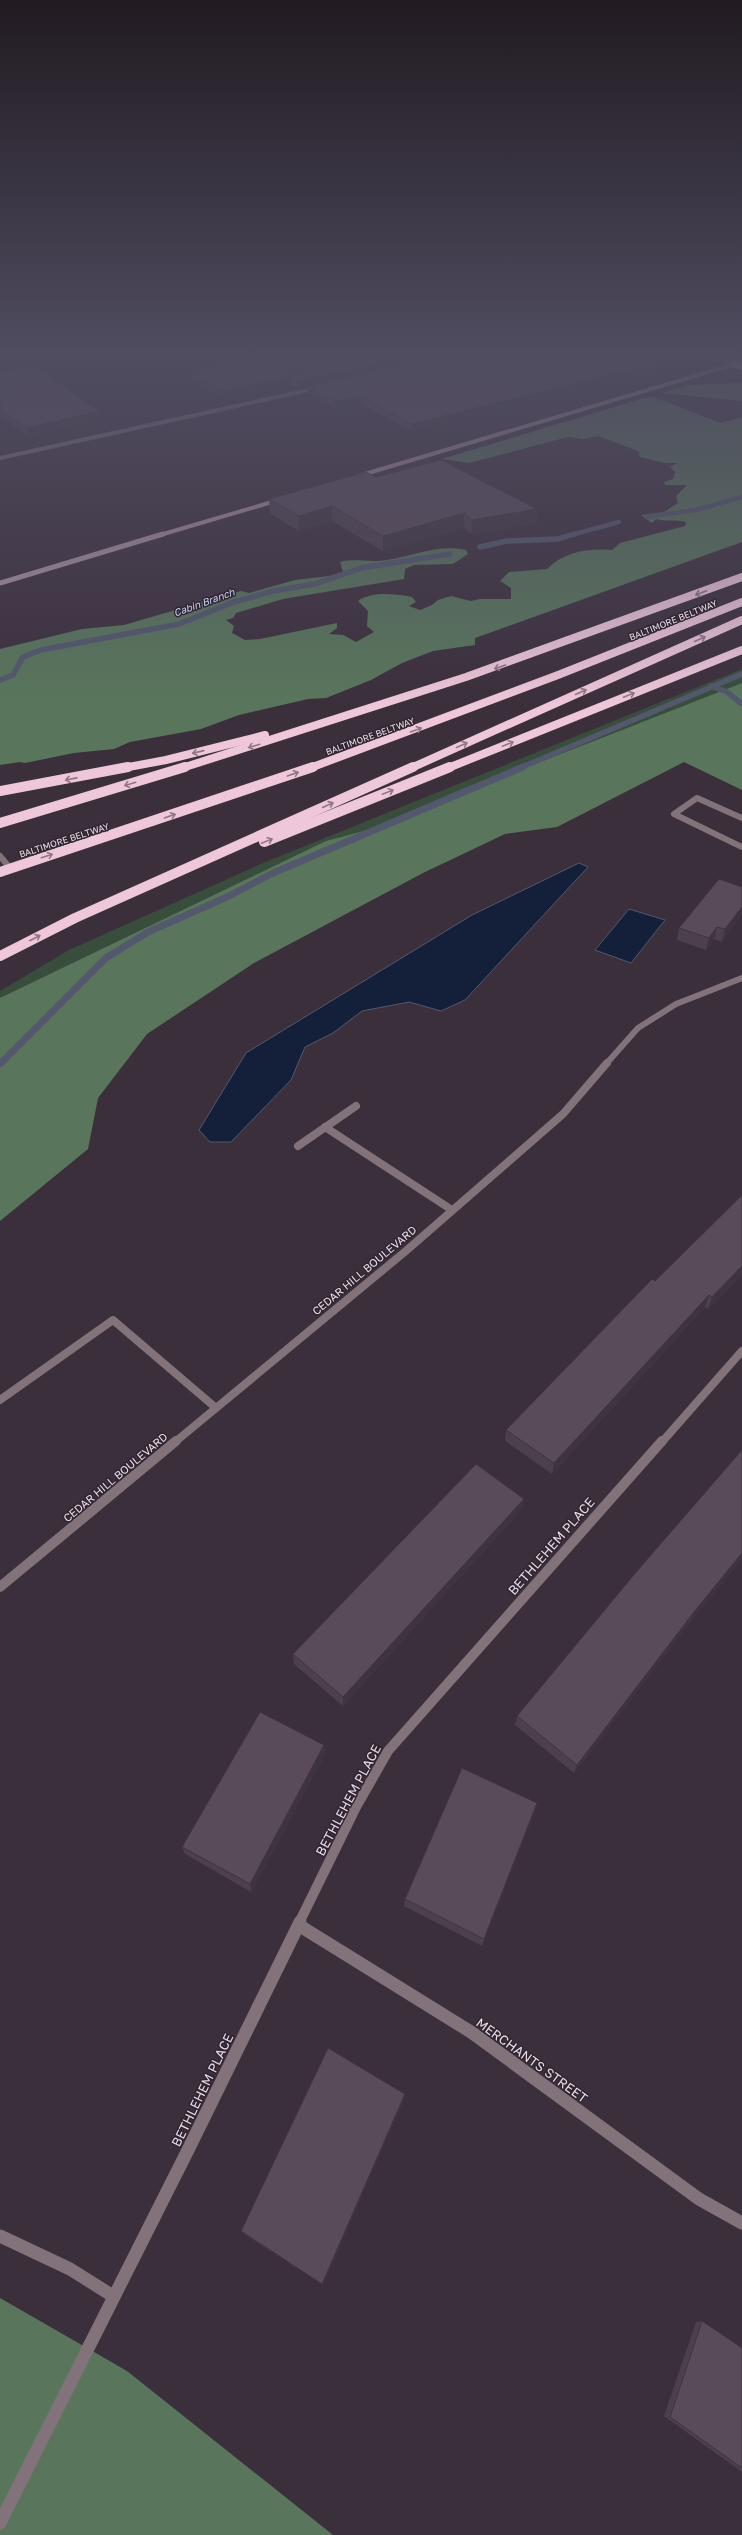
<svg xmlns="http://www.w3.org/2000/svg" width="742" height="2535" font-family="'Golos Text',sans-serif">
<rect width="100%" height="100%" fill="#3c2f3c"/>
<!-- green -->
<path fill="#384d3b" d="M 742,669 L 742,694 L 0,1090 L 0,991 L 69,950 L 263,863 Z"/>
<!-- forest -->
<g fill="#59765c">
<path d="M 742,383 L 742,401 L 661,393 L 688,385 Z"/>
<path d="M 651,396 L 721,423 L 742,417 L 742,542 L 475,638 L 475,645 L 433,651 L 402,663 L 371,680 L 326,698 L 308,699 L 239,715 L 201,729 L 130,742 L 114,749 L 74,753 L 25,763 L 20,762 L 0,765 L 0,649 L 82,629 L 124,625 L 241,591 L 249,593 L 295,580 L 329,576 L 343,572 L 340,562 C 355,558 371,563 387,560 C 414,556 439,544 466,550 L 468,554 L 453,564 L 414,565 L 405,569 L 404,579 L 283,599 L 236,613 L 233,618 L 226,620 L 234,626 L 232,633 L 245,640 L 260,639 L 337,623 L 337,628 L 329,634 L 343,635 L 356,642 L 374,632 L 367,626 L 368,611 L 358,601 C 373,591 395,594 412,597 L 416,602 L 409,606 L 420,610 L 432,605 L 438,600 L 451,596 L 471,601 L 480,599 L 511,599 L 511,588 L 500,581 L 509,572 L 547,569 C 564,552 588,548 612,550 L 620,543 L 685,526 L 686,522 C 676,519 666,522 656,519 L 652,523 L 641,515 L 664,512 L 678,503 L 676,496 L 687,485 L 665,485 L 664,482 L 673,479 L 675,472 L 670,467 L 677,463 L 665,463 L 640,457 L 638,451 L 598,436 L 584,439 L 568,437 L 469,463 L 442,459 Z"/>
<path d="M 742,683 L 742,790 L 684,762 L 557,827 L 505,834 L 423,873 L 254,963 L 147,1034 L 98,1098 L 88,1149 L 0,1221 L 0,998 L 326,841 L 364,831 Z"/>
<path d="M 0,2298 L 127,2371 L 333,2535 L 0,2535 Z"/>
</g>
<!-- water -->
<g fill="#141f39" stroke="#53586d">
<path d="M 579,863 L 588,867 L 465,1000 L 441,1011 L 409,1002 L 362,1011 L 333,1033 L 305,1047 L 291,1080 L 231,1142 L 210,1142 L 199,1130 L 246,1053 L 472,915 Z"/>
<path d="M 629,909 L 665,920 L 631,963 L 595,950 Z"/>
</g>
<g fill="none" stroke-linecap="round" stroke-linejoin="round">
<!-- stream-far2 -->
<g stroke="#53586d" stroke-width="4.5">
<path d="M 646,517 L 696,510 L 742,497"/>
<path d="M 571,535 L 619,522"/>
</g>
<!-- stream-far1 -->
<g stroke="#53586d" stroke-width="5.5">
<path d="M 480,547 L 507,541 L 558,539 L 574,534"/>
<path d="M 0,680 L 13,675 L 23,657 L 41,650 L 179,624 L 234,602 L 273,591 L 315,584 L 361,568 L 450,554"/>
<path d="M 711,686 L 727,692 L 742,704"/>
<path d="M 520,768 L 742,674"/>
</g>
<!-- stream -->
<path stroke="#53586d" stroke-width="7" d="M 0,1064 L 106,958 L 148,932 L 227,897 L 273,873 L 523,767"/>
<!-- lane-far1 -->
<g stroke="#82727a" stroke-width="6">
<path d="M 742,818 L 697,798 L 674,814 L 742,847"/>
<path d="M 0,856 L 10,868"/>
</g>
<!-- lane -->
<g stroke="#82727a" stroke-width="8">
<path d="M 325,1127 L 452,1210"/>
<path d="M 298,1146 L 356,1106"/>
<path d="M 0,1400 L 113,1320 L 216,1408"/>
</g>
<!-- street-far4 -->
<g stroke="#82727a" stroke-width="4">
<path d="M 698,352 L 733,364"/>
<path d="M 0,458 L 318,388"/>
</g>
<!-- street-far3 -->
<path stroke="#82727a" stroke-width="6" d="M 606,1064 L 638,1028 L 676,1004 L 742,978"/>
<!-- street-far2 -->
<g stroke="#82727a" stroke-width="8">
<path d="M 175,1442 L 407,1250 L 563,1114 L 607,1063"/>
<path d="M 662,1442 L 742,1351"/>
</g>
<!-- street-far1 -->
<g stroke="#82727a" stroke-width="10">
<path d="M 0,1587 L 176,1441"/>
<path d="M 299,1923 L 356,1807 L 388,1751 L 662,1441"/>
</g>
<!-- street -->
<g stroke="#82727a" stroke-width="13">
<path d="M 300,1926 L 471,2032 L 699,2199 L 742,2223"/>
<path d="M 0,2236 L 70,2269 L 113,2296"/>
<path d="M 0,2523 L 188,2150 L 300,1922"/>
</g>
<!-- secondary-far1 -->
<g stroke="#af94a1" stroke-width="4">
<path d="M 358,476 L 742,362"/>
<path d="M 160,535 L 279,500"/>
</g>
<!-- secondary -->
<path stroke="#af94a1" stroke-width="5" d="M 0,583 L 163,534"/>
<!-- highway-far2 -->
<path stroke="#efc7da" stroke-width="5.5" d="M 733,364 L 742,367"/>
<!-- highway-far1 -->
<g stroke="#efc7da" stroke-width="8">
<path d="M 123,768 L 166,760 L 265,735"/>
<path d="M 182,768 L 466,677 L 742,577"/>
<path d="M 310,768 L 558,675 L 742,602"/>
<path d="M 411,768 L 742,620"/>
<path d="M 448,768 L 742,650"/>
</g>
<!-- highway -->
<g stroke="#efc7da" stroke-width="10">
<path d="M 0,791 L 128,767"/>
<path d="M 0,823 L 185,767"/>
<path d="M 264,842 L 450,767"/>
<path d="M 0,872 L 313,767"/>
<path d="M 0,956 L 75,918 L 413,767"/>
</g>
</g>
<!-- wall -->
<g fill="#4d404d">
<path d="M 16,352 L 85,352 L 31,363 Z"/>
<path d="M 192,352 L 254,352 L 306,380 L 306,386 L 298,388 L 292,384 L 221,398 L 191,379 L 190,372 L 215,367 Z"/>
<path d="M 256,352 L 321,352 L 323,353 L 683,363 L 412,431 L 360,403 L 335,408 L 308,393 L 307,386 L 386,369 L 317,384 Z"/>
<path d="M 0,372 L 100,411 L 101,419 L 27,436 L 0,416 Z"/>
<path d="M 376,477 L 537,509 L 536,524 L 471,534 L 464,528 L 383,551 L 332,521 L 299,531 L 270,514 L 269,499 Z"/>
<path d="M 742,887 L 722,942 L 714,939 L 706,950 L 677,940 L 679,928 Z"/>
<path d="M 742,1274 L 708,1309 L 705,1307 L 552,1474 L 505,1441 L 506,1430 L 655,1281 Z"/>
<path d="M 742,1450 L 742,1558 L 690,1622 L 574,1773 L 515,1725 L 517,1716 Z"/>
<path d="M 524,1499 L 522,1509 L 343,1706 L 294,1664 L 293,1654 Z"/>
<path d="M 324,1745 L 325,1754 L 251,1892 L 185,1854 L 182,1847 Z"/>
<path d="M 537,1803 L 535,1811 L 482,1946 L 404,1906 L 405,1899 Z"/>
<path d="M 404,2099 L 323,2285 L 244,2234 L 241,2231 Z"/>
<path d="M 702,2321 L 742,2348 L 742,2472 L 664,2416 L 696,2322 Z"/>
</g>
<!-- shaded-wall -->
<g fill="#3e343f">
<path d="M 50,352 L 85,352 L 31,363 L 30,356 Z"/>
<path d="M 433,352 L 463,352 L 317,384 L 316,377 Z"/>
<path d="M 684,356 L 683,363 L 412,431 L 412,424 Z"/>
<path d="M 291,377 L 292,384 L 221,398 L 221,391 Z"/>
<path d="M 306,380 L 306,386 L 298,388 L 298,381 Z"/>
<path d="M 360,396 L 360,403 L 335,408 L 335,401 Z"/>
<path d="M 100,411 L 101,419 L 27,436 L 26,428 Z"/>
<path d="M 332,506 L 332,521 L 299,531 L 299,516 Z"/>
<path d="M 537,509 L 536,524 L 471,534 L 472,520 Z"/>
<path d="M 464,513 L 464,528 L 383,551 L 383,536 Z"/>
<path d="M 742,907 L 742,915 L 722,942 L 725,929 Z"/>
<path d="M 717,927 L 714,939 L 706,950 L 709,938 Z"/>
<path d="M 742,1266 L 742,1274 L 708,1309 L 712,1297 Z"/>
<path d="M 709,1295 L 705,1307 L 552,1474 L 554,1463 Z"/>
<path d="M 524,1499 L 522,1509 L 343,1706 L 343,1697 Z"/>
<path d="M 742,1553 L 742,1558 L 690,1622 L 574,1773 L 577,1765 L 694,1612 Z"/>
<path d="M 324,1745 L 325,1754 L 251,1892 L 250,1884 Z"/>
<path d="M 537,1803 L 535,1811 L 482,1946 L 484,1939 Z"/>
<path d="M 405,2094 L 404,2099 L 323,2285 L 322,2284 Z"/>
</g>
<!-- building -->
<g fill="#594b5a" stroke="#3e343f">
<path d="M 24,352 L 50,352 L 30,356 Z"/>
<path d="M 201,352 L 254,352 L 306,380 L 298,381 L 291,377 L 221,391 L 190,372 L 222,366 Z"/>
<path d="M 268,352 L 321,352 L 323,353 L 328,352 L 433,352 L 316,377 Z"/>
<path d="M 461,352 L 674,352 L 684,356 L 412,424 L 360,396 L 335,401 L 307,386 Z"/>
<path d="M 34,366 L 100,411 L 26,428 L 0,409 L 0,372 Z"/>
<path d="M 441,460 L 537,509 L 472,520 L 464,513 L 383,536 L 332,506 L 299,516 L 269,499 L 366,472 L 376,477 Z"/>
<path d="M 719,879 L 742,887 L 742,907 L 725,929 L 717,927 L 709,938 L 679,928 Z"/>
<path d="M 742,1195 L 742,1266 L 712,1297 L 709,1295 L 554,1463 L 506,1430 L 652,1279 L 655,1281 Z"/>
<path d="M 742,1450 L 742,1553 L 694,1612 L 577,1765 L 517,1716 L 637,1571 Z"/>
<path d="M 476,1464 L 524,1499 L 343,1697 L 293,1654 Z"/>
<path d="M 260,1712 L 324,1745 L 250,1884 L 182,1847 Z"/>
<path d="M 462,1768 L 537,1803 L 484,1939 L 405,1899 Z"/>
<path d="M 328,2048 L 405,2094 L 322,2284 L 241,2231 Z"/>
<path d="M 702,2321 L 742,2348 L 742,2468 L 670,2417 Z"/>
</g>
<!-- one-way arrows -->
<defs><path id="oneway-shaft" d="M-6 0H5M1.5-3L5.5 0L1.5 3" fill="none" stroke-width="1.6" stroke-linecap="round" stroke-linejoin="round"/></defs>
<g stroke="#907686">
<use href="#oneway-shaft" transform="translate(701 593) rotate(159)"/>
<use href="#oneway-shaft" transform="translate(700 639) rotate(-24)"/>
<use href="#oneway-shaft" transform="translate(500 667) rotate(161)"/>
<use href="#oneway-shaft" transform="translate(581 692) rotate(-24)"/>
<use href="#oneway-shaft" transform="translate(629 695) rotate(-22)"/>
<use href="#oneway-shaft" transform="translate(416 730) rotate(-20)"/>
<use href="#oneway-shaft" transform="translate(508 744) rotate(-22)"/>
<use href="#oneway-shaft" transform="translate(462 745) rotate(-24)"/>
<use href="#oneway-shaft" transform="translate(254 746) rotate(163)"/>
<use href="#oneway-shaft" transform="translate(198 752) rotate(167)"/>
<use href="#oneway-shaft" transform="translate(293 774) rotate(-19)"/>
<use href="#oneway-shaft" transform="translate(71 779) rotate(169)"/>
<use href="#oneway-shaft" transform="translate(130 784) rotate(163)"/>
<use href="#oneway-shaft" transform="translate(388 792) rotate(-22)"/>
<use href="#oneway-shaft" transform="translate(328 805) rotate(-24)"/>
<use href="#oneway-shaft" transform="translate(170 816) rotate(-19)"/>
<use href="#oneway-shaft" transform="translate(267 841) rotate(-22)"/>
<use href="#oneway-shaft" transform="translate(47 856) rotate(-18)"/>
<use href="#oneway-shaft" transform="translate(35 938) rotate(-27)"/>
</g>
<!-- sky -->
<linearGradient id="sky" x2="0" y2="1"><stop stop-color="#211a21"/><stop offset="0.5" stop-color="#504d61"/><stop offset="1" stop-color="#504d61" stop-opacity="0"/></linearGradient>
<rect width="742" height="707" fill="url(#sky)"/>
<g text-anchor="middle" dominant-baseline="central" stroke-width="3" stroke-linejoin="round" paint-order="stroke">
<!-- far-street labels -->
<g font-size="9" fill="#e7dee7" stroke="#322532">
<text transform="translate(673 620) rotate(-22)">BALTIMORE BELTWAY</text>
<text transform="translate(370 736) rotate(-20)">BALTIMORE BELTWAY</text>
<text transform="translate(64 840) rotate(-18)">BALTIMORE BELTWAY</text>
</g>
<!-- far-water labels -->
<g font-size="10" font-style="italic" fill="#c4d4f6" stroke="#322532">
<text transform="translate(204 602) rotate(-20)">Cabin Branch</text>
</g>
<!-- street labels -->
<g font-size="11" fill="#e7dee7" stroke="#322532">
<text transform="translate(364 1270) rotate(-40)">CEDAR HILL BOULEVARD</text>
<text transform="translate(115 1477) rotate(-40)">CEDAR HILL BOULEVARD</text>
</g>
<!-- near-street labels -->
<g font-size="13" fill="#e7dee7" stroke="#322532">
<text transform="translate(551 1546) rotate(-49)">BETHLEHEM PLACE</text>
<text transform="translate(348 1800) rotate(-62)">BETHLEHEM PLACE</text>
<text transform="translate(532 2060) rotate(36)">MERCHANTS STREET</text>
<text transform="translate(202 2090) rotate(-64)">BETHLEHEM PLACE</text>
</g>
</g>
</svg>
